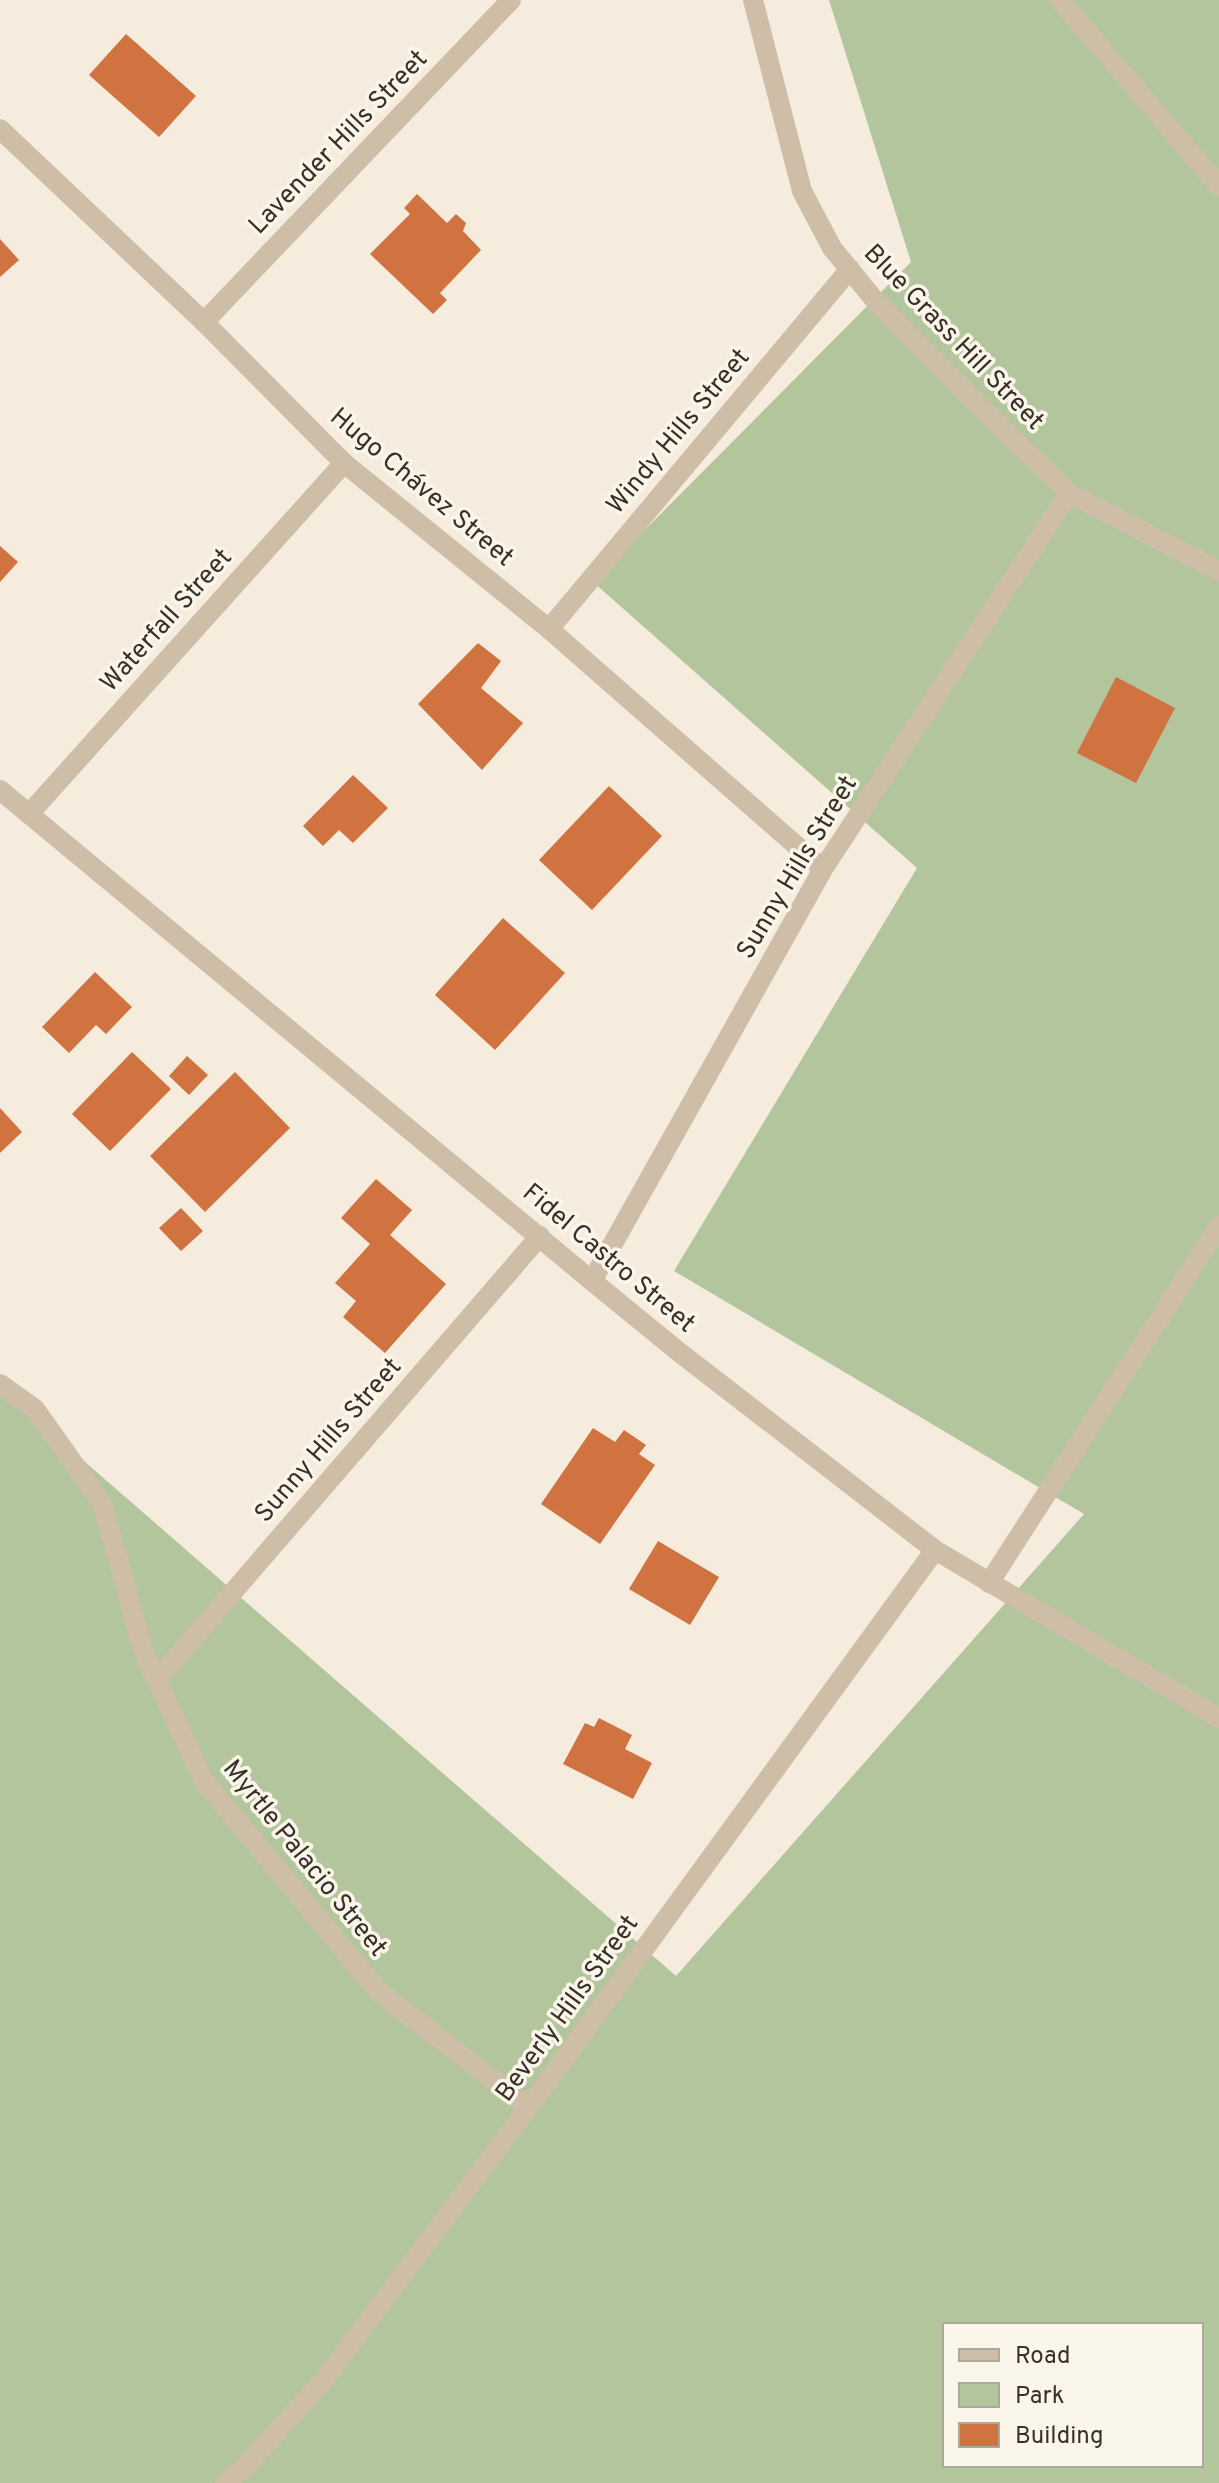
<svg xmlns="http://www.w3.org/2000/svg" width="1219" height="2483" font-family="Overpass,sans-serif">
<rect width="100%" height="100%" fill="#f5ecdd"/>
<!-- green -->
<path fill="#b3c59c" fill-rule="evenodd" d="M 829,0 L 1219,0 L 1219,2483 L 0,2483 L 0,1388 L 676,1976 L 1084,1514 L 674,1271 L 917,868 L 593,582 L 911,262 ZM 945,2325 L 1201,2325 L 1201,2465 L 945,2465 Z"/>
<!-- building -->
<g fill="#d07340">
<path d="M 126,34 L 196,96 L 159,137 L 89,75 Z"/>
<path d="M 417,194 L 447,223 L 456,214 L 466,223 L 463,231 L 481,250 L 440,293 L 447,300 L 433,314 L 370,254 L 410,214 L 404,208 Z"/>
<path d="M 0,239 L 19,260 L 0,277 Z"/>
<path d="M 0,546 L 18,562 L 0,582 Z"/>
<path d="M 478,643 L 501,661 L 481,688 L 523,723 L 482,770 L 418,704 Z"/>
<path d="M 1116,677 L 1175,708 L 1136,783 L 1077,753 Z"/>
<path d="M 353,775 L 388,808 L 353,843 L 339,830 L 323,846 L 303,826 Z"/>
<path d="M 609,786 L 662,836 L 592,910 L 539,860 Z"/>
<path d="M 503,918 L 565,973 L 495,1050 L 435,995 Z"/>
<path d="M 95,972 L 132,1007 L 106,1034 L 96,1025 L 69,1053 L 42,1027 Z"/>
<path d="M 132,1052 L 171,1089 L 110,1151 L 72,1114 Z"/>
<path d="M 187,1056 L 208,1075 L 189,1095 L 169,1076 Z"/>
<path d="M 235,1072 L 290,1128 L 205,1212 L 150,1156 Z"/>
<path d="M 0,1108 L 22,1132 L 0,1153 Z"/>
<path d="M 376,1179 L 412,1210 L 390,1235 L 446,1284 L 385,1353 L 343,1317 L 356,1301 L 335,1283 L 370,1244 L 341,1218 Z"/>
<path d="M 181,1208 L 203,1231 L 181,1251 L 159,1228 Z"/>
<path d="M 593,1428 L 615,1442 L 624,1430 L 646,1445 L 639,1454 L 655,1465 L 600,1544 L 541,1504 Z"/>
<path d="M 658,1541 L 719,1577 L 690,1625 L 629,1589 Z"/>
<path d="M 599,1718 L 632,1735 L 625,1749 L 652,1763 L 633,1799 L 563,1764 L 585,1723 L 594,1727 Z"/>
</g>
<g fill="none" stroke-linecap="round" stroke-linejoin="round">
<!-- minor -->
<g stroke="#cebea8" stroke-width="20">
<path d="M 753,0 L 802,191 L 832,248 L 873,298 L 969,396 L 1069,493 L 1219,571"/>
<path d="M 1060,0 L 1219,186"/>
<path d="M 0,129 L 204,322 L 344,463 L 549,629 L 823,869"/>
<path d="M 204,322 L 511,0"/>
<path d="M 549,629 L 850,269"/>
<path d="M 0,790 L 592,1281 L 679,1352 L 935,1550 L 1219,1718"/>
<path d="M 29,814 L 344,463"/>
<path d="M 592,1281 L 823,869 L 1069,493"/>
<path d="M 0,1384 L 35,1409 L 103,1505 L 143,1650 L 203,1780 L 379,1992 L 529,2107"/>
<path d="M 989,1583 L 1219,1226"/>
<path d="M 157,1680 L 540,1236"/>
<path d="M 225,2483 L 244,2468 L 323,2381 L 529,2107 L 935,1550"/>
</g>
</g>
<g text-anchor="middle" dominant-baseline="central" stroke-width="7" stroke-linejoin="round" paint-order="stroke">
<!-- street labels -->
<g font-size="26" fill="#3a3029" stroke="#fbf6ea">
<text transform="translate(339 143) rotate(-46)">Lavender Hills Street</text>
<text transform="translate(953 338) rotate(46)">Blue Grass Hill Street</text>
<text transform="translate(679 432) rotate(-50)">Windy Hills Street</text>
<text transform="translate(421 488) rotate(40)">Hugo Chávez Street</text>
<text transform="translate(167 621) rotate(-48)">Waterfall Street</text>
<text transform="translate(798 868) rotate(-59)">Sunny Hills Street</text>
<text transform="translate(608 1259) rotate(40)">Fidel Castro Street</text>
<text transform="translate(329 1441) rotate(-49)">Sunny Hills Street</text>
<text transform="translate(304 1859) rotate(51)">Myrtle Palacio Street</text>
<text transform="translate(568 2009) rotate(-54)">Beverly Hills Street</text>
</g>
</g>
<!-- legend -->
<rect x="943" y="2323" width="260" height="144" fill="#fbf6ea" stroke="#aea79d" stroke-width="2"/>
<rect x="959" y="2349" width="40" height="12" fill="#cebea8" stroke="#aea79d" stroke-width="2"/>
<text x="1015" y="2363" font-size="24" fill="#3a3029">Road</text>
<rect x="959" y="2383" width="40" height="24" fill="#b3c59c" stroke="#aea79d" stroke-width="2"/>
<text x="1015" y="2403" font-size="24" fill="#3a3029">Park</text>
<rect x="959" y="2423" width="40" height="24" fill="#d07340" stroke="#aea79d" stroke-width="2"/>
<text x="1015" y="2443" font-size="24" fill="#3a3029">Building</text>
</svg>
